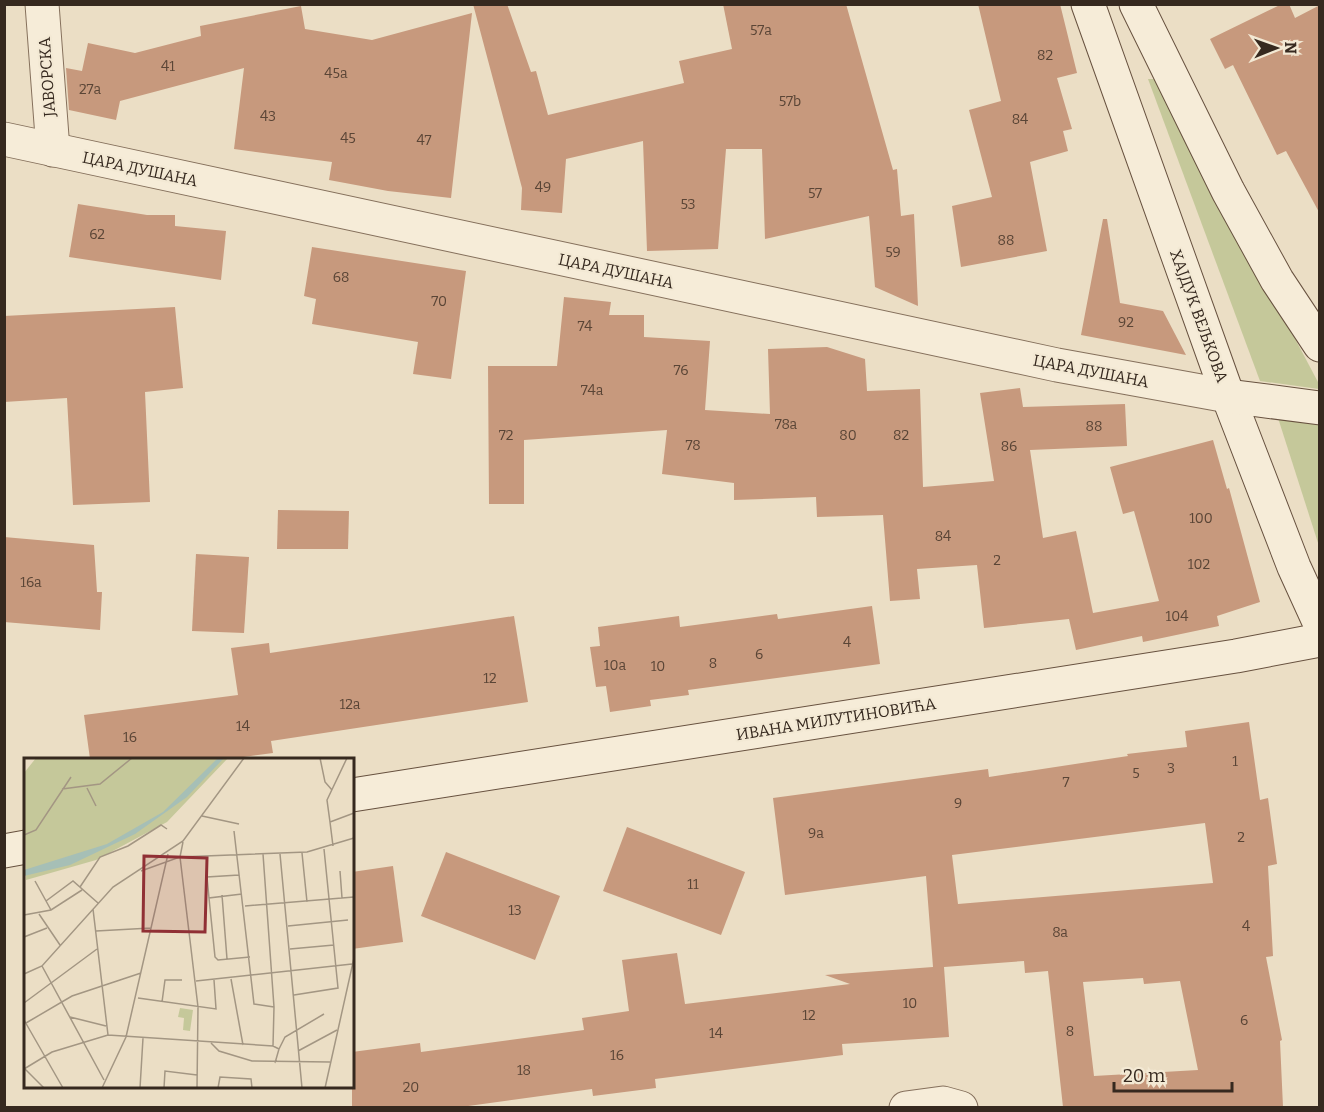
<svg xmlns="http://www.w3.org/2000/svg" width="1324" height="1112" font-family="Bitter,serif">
<rect width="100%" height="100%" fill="#ebdec5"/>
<!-- green -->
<g fill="#c5c89a">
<path d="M 1148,79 L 1158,79 L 1319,384 L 1319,389 L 1260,381 Z"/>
<path d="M 1278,418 L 1319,424 L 1319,546 Z"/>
</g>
<!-- building -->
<g fill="#c7997d" fill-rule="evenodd">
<path d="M 473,4 L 507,4 L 531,72 L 536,71 L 548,115 L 684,83 L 679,61 L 732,49 L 723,4 L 846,4 L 893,170 L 897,169 L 901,216 L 914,214 L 918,306 L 875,287 L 869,216 L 765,239 L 762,149 L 726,149 L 718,249 L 647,251 L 643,141 L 566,159 L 562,213 L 521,210 L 522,188 Z"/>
<path d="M 978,4 L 1060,4 L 1077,73 L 1057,78 L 1072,129 L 1063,131 L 1068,151 L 1030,162 L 1047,251 L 961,267 L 952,206 L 992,197 L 969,110 L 1001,101 Z"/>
<path d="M 1282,4 L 1289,4 L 1295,18 L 1320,5 L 1320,214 L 1286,151 L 1277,155 L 1233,65 L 1225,69 L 1210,39 Z"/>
<path d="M 301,6 L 305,29 L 372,40 L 472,13 L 451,198 L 388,191 L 329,180 L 332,162 L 234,149 L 244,68 L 120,101 L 116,120 L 69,110 L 66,68 L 82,71 L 88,43 L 135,53 L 201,36 L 200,26 Z"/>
<path d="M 78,204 L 147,215 L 175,215 L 175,226 L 226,231 L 221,280 L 69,257 Z"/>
<path d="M 1103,219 L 1107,219 L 1120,303 L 1163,311 L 1186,355 L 1081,335 Z"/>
<path d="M 312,247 L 466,271 L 451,379 L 413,374 L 418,342 L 312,324 L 316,299 L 304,296 Z"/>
<path d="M 564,297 L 611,302 L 609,315 L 644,315 L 644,337 L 710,341 L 705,410 L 770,414 L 768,349 L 827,347 L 865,359 L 867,391 L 920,389 L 923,487 L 994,481 L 980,393 L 1020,388 L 1023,407 L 1125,404 L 1127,446 L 1030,450 L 1043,538 L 1076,531 L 1093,613 L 1159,601 L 1134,511 L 1123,514 L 1110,467 L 1213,440 L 1227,489 L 1229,488 L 1260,602 L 1217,616 L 1219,626 L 1143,642 L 1142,636 L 1076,650 L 1069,619 L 984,628 L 977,565 L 917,569 L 920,599 L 890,601 L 883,515 L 817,517 L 816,497 L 734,500 L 734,483 L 662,474 L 667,430 L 524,440 L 524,504 L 489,504 L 488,366 L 557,366 Z"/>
<path d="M 175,307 L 183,388 L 145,392 L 150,502 L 73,505 L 67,398 L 4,402 L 4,316 Z"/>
<path d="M 278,510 L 349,511 L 348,549 L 277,549 Z"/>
<path d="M 4,537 L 94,545 L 97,592 L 102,592 L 100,630 L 4,622 Z"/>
<path d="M 196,554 L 249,557 L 244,633 L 192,631 Z"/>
<path d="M 872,606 L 880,664 L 688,690 L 689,695 L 650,700 L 651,706 L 610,712 L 606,686 L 596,687 L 590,647 L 600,646 L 598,627 L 679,616 L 680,627 L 777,614 L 778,619 Z"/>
<path d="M 514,616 L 528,702 L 271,741 L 273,753 L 229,759 L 90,759 L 84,715 L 238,695 L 231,648 L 269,643 L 270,653 Z"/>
<path d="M 1249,722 L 1260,800 L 1268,798 L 1277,864 L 1268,866 L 1273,956 L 1266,957 L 1282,1040 L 1280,1041 L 1283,1107 L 1063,1107 L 1048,971 L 1025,973 L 1024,961 L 944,967 L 949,1037 L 842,1044 L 843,1055 L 655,1079 L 656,1088 L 593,1096 L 592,1089 L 461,1107 L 352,1107 L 352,1052 L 420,1043 L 421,1052 L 584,1030 L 582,1018 L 629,1011 L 622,960 L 677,953 L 685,1004 L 850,984 L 825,975 L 933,967 L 926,876 L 785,895 L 773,798 L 988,769 L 989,777 L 1128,756 L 1127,754 L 1187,747 L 1185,731 ZM 1205,823 L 1213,883 L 958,904 L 952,855 ZM 1143,978 L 1144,984 L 1180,981 L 1198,1070 L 1094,1076 L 1083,982 Z"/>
<path d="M 627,827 L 745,872 L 721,935 L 603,891 Z"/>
<path d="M 446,852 L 560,896 L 535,960 L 421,916 Z"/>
<path d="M 393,866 L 403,942 L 352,949 L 352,872 Z"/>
</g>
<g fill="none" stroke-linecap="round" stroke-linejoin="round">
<!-- street casing -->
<g stroke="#85705c" stroke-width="35">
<g id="street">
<path d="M 42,4 L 53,150"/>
<path d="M 4,139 L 1057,365 L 1228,396"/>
<path d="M 906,1108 L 943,1103 L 961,1108"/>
</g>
</g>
<!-- secondary casing -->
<g stroke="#67513f" stroke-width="35">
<g id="secondary">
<path d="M 1088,4 L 1228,396 L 1294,567 L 1320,624"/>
<path d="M 1136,4 L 1228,191 L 1277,280 L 1320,345"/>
<path d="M 1228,396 L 1320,408"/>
<path d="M 352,795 L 1236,656 L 1320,640"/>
<path d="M 4,851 L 26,847"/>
</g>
</g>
<!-- street -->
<use href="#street" stroke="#f6ecd8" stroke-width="33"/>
<!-- secondary -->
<use href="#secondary" stroke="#f6ecd8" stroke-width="33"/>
</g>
<g text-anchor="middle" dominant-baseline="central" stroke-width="4.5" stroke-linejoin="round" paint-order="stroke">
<!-- number labels -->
<g font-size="14" fill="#5a4536">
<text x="761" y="30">57a</text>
<text x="1045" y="55">82</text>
<text x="168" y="66">41</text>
<text x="336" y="73">45a</text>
<text x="90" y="89">27a</text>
<text x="790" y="101">57b</text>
<text x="268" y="116">43</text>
<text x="1020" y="119">84</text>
<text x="348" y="138">45</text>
<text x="424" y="140">47</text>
<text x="543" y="187">49</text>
<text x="815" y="193">57</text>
<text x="688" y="204">53</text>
<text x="97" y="234">62</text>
<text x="1006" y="240">88</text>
<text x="893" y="252">59</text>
<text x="341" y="277">68</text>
<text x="439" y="301">70</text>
<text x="1126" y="322">92</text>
<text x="585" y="326">74</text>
<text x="681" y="370">76</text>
<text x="592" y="390">74a</text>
<text x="786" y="424">78a</text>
<text x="1094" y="426">88</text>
<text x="506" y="435">72</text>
<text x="848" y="435">80</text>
<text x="901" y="435">82</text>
<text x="693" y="445">78</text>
<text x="1009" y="446">86</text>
<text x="1201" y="518">100</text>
<text x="943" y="536">84</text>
<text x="997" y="560">2</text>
<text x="1199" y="564">102</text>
<text x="31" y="582">16a</text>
<text x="1177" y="616">104</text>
<text x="847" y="642">4</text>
<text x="759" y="654">6</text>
<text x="713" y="663">8</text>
<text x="615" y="665">10a</text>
<text x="658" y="666">10</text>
<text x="490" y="678">12</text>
<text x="350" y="704">12a</text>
<text x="243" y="726">14</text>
<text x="130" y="737">16</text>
<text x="1235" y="761">1</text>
<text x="1171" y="768">3</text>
<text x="1136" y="773">5</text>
<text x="1066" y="782">7</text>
<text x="958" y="803">9</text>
<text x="816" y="833">9a</text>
<text x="1241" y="837">2</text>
<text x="693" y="884">11</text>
<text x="515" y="910">13</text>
<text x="1246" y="926">4</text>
<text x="1060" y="932">8a</text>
<text x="910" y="1003">10</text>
<text x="809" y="1015">12</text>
<text x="1244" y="1020">6</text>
<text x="1070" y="1031">8</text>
<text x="716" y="1033">14</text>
<text x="617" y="1055">16</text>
<text x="524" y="1070">18</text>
<text x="411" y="1087">20</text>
</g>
<!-- street labels -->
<g font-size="16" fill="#36291f" stroke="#f3e9d4">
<text transform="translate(47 77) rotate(-94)">ЈАВОРСКА</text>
<text transform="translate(140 169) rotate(12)">ЦАРА ДУШАНА</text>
<text transform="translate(616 271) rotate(12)">ЦАРА ДУШАНА</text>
<text transform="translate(1199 316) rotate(70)">ХАЈДУК ВЕЉКОВА</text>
<text transform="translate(1091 371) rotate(11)">ЦАРА ДУШАНА</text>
<text transform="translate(836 719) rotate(-9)">ИВАНА МИЛУТИНОВИЋА</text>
</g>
</g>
<!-- overview -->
<g transform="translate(24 758)">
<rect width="330" height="330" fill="#ebdec5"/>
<path d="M 12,0 L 204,0 L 143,64 L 72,102 L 2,122 L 0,15 ZM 156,250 L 169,252 L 166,273 L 159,272 L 160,260 L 154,259 Z" fill="#c5c89a"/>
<path d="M 194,0 L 200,0 L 163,39 L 111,76 L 46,107 L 0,118 L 0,112 L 83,86 L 139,54 Z" fill="#a6bfb6"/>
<path fill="none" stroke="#a39683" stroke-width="1.5" d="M 296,0 L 301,24 L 308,32M 63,30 L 72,48M 38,31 L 76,26 L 108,0M 178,58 L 215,66M 306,64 L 303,42 L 323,0M 210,73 L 230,246 L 250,249M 0,77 L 12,72 L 47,19M 309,88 L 306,64 L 330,55M 278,95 L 283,144M 239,96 L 250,249 L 249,288M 256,96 L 278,330M 117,113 L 156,99 L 159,84M 316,113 L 318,140M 11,123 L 27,152M 56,129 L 76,99 L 104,88 L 137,67 L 143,71M 218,136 L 185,140 L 191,199 L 194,202 L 226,199M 198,137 L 203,201M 185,140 L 183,119 L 215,117M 22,143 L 49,123 L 74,145M 221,148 L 330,139M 69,151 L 84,277M 15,156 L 36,187M 0,157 L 27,152 L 58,132M 264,168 L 324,162M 72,173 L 127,170M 0,179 L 23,170M 266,191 L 310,187M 18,208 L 80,322M 0,216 L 18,208 L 89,129 L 159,83 L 220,0M 207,221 L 219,287M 172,223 L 328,206M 270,237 L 314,230 L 300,91M 114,240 L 192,251 L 190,222M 138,244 L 141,222 L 158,222M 0,245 L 73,191M 46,259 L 82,268M 0,262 L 39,330M 2,265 L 48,238 L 117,215M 187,285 L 195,293 L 228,303 L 306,304M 255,291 L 261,279 L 300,256M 274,293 L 313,272M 0,310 L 20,330M 0,311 L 28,294 L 84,277 L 249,288 L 255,291 L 251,305M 78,330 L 102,279 L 144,96M 116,330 L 119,280M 140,330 L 141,313 L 173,317M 173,330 L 174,249 L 156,99 L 283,94 L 330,80M 194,330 L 196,319 L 227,321 L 228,330M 301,330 L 330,200"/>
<path fill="#903035" fill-opacity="0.15" stroke="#903035" stroke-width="3" d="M 120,98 L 183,100 L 181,174 L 119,173 Z"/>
<rect width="330" height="330" fill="none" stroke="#36291f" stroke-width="3"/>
</g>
<!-- border -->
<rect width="1324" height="1112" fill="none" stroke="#36291f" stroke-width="12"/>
<!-- north arrow -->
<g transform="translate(1276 48) rotate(89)" stroke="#f3e9d4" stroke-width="4.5" paint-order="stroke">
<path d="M0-4.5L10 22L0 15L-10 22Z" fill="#36291f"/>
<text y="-9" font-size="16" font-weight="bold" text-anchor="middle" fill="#36291f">N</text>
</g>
<!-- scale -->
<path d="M1114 1082v9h118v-9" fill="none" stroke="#36291f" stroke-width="3"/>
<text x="1123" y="1082" font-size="18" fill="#36291f" stroke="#f3e9d4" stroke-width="4.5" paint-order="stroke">20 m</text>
</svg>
